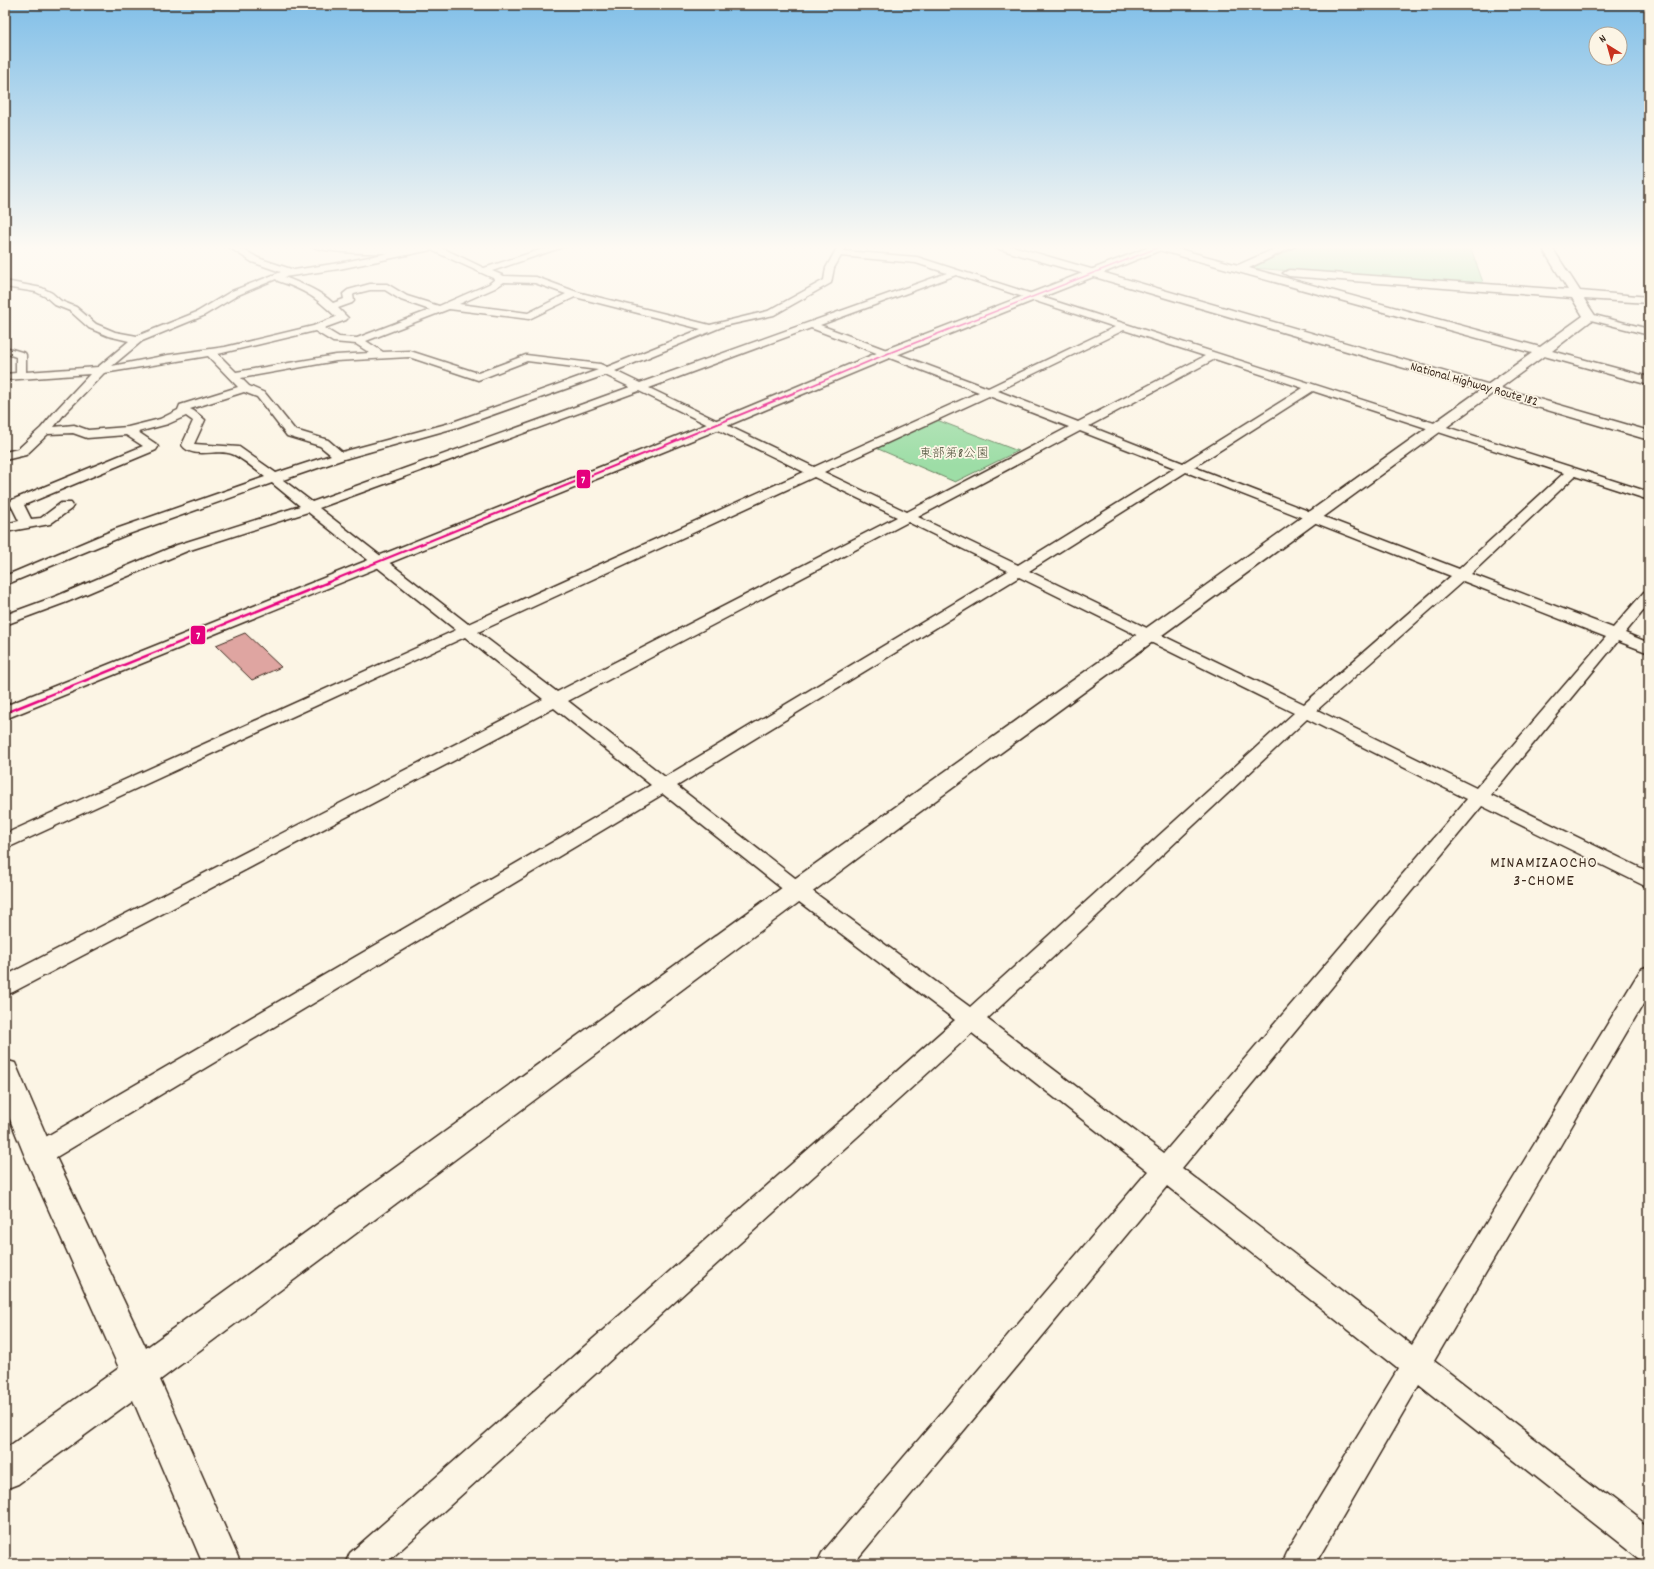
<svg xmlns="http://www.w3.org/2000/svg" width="1654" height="1569" font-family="Dekko,'Klee One',sans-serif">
<rect width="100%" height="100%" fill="#fcf5e5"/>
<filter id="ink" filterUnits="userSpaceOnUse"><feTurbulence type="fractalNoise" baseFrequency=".025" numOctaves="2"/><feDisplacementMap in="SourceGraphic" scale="8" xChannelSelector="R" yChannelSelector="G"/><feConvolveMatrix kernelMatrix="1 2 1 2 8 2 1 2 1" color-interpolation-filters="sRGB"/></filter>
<g filter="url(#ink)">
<!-- green -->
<g fill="#9ddda6" stroke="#6c8462">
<path d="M 1299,246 L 1470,246 L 1484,285 L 1252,268 Z"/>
<path d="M 937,420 L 1018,451 L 955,482 L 876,448 Z"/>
</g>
<!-- building -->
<path fill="#dfa5a1" stroke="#3b2a1e" d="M 245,633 L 281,667 L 252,680 L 216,645 Z"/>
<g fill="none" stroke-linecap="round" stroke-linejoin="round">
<!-- minor casing -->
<g stroke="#3b2a1e" stroke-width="3">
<g id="minor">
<path d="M 5,246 L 13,246 L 5,250 Z"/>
<path d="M 227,246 L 238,246 L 258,258 L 294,270 L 339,263 L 423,246 L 438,246 L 484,268 L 552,246 L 566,246 L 492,271 L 504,276 L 536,277 L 577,292 L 710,325 L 768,311 L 824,280 L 826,268 L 838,246 L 846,246 L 844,251 L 917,257 L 1649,492 L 1649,500 L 1575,476 L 1471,574 L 1613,628 L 1644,592 L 1649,591 L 1649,604 L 1625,633 L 1649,643 L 1649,653 L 1618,641 L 1491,795 L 1649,872 L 1649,888 L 1482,806 L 1182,1168 L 1412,1345 L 1641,969 L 1649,966 L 1649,994 L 1434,1361 L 1649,1527 L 1649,1563 L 1638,1558 L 1419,1385 L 1315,1564 L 1281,1564 L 1286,1553 L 1398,1369 L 1167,1186 L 853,1564 L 817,1564 L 822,1553 L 1148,1171 L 972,1033 L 385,1564 L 345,1564 L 350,1553 L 955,1020 L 790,895 L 663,794 L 48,1162 L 39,1165 L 30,1162 L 27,1154 L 30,1146 L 651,785 L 554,708 L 13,992 L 5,995 L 5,976 L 543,699 L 465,637 L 5,849 L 5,834 L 456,630 L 308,512 L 187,551 L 67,602 L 5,625 L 5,615 L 57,596 L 177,545 L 300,506 L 272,483 L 126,535 L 5,585 L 5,576 L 116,529 L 265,477 C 257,471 241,457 232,454 C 218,448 192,460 182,445 L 193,421 L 186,416 L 168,424 L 138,432 L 156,444 L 158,447 L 156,450 L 24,505 L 31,519 L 41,518 L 61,503 L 71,503 L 73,506 L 71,509 L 50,524 L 5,532 L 5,524 L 19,521 L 10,503 L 12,500 L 143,446 L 126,435 L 87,438 L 73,433 L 48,434 L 26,455 L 5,460 L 5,452 L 18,449 L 41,428 L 57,409 L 90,374 L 5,380 L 5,374 L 16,373 L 16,357 L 5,353 L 5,347 L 25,353 L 26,355 L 26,372 L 98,367 L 129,341 L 108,336 L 89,328 L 70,311 L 55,305 L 46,297 L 36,292 L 5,287 L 5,281 L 42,288 L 52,293 L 61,301 L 76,307 L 96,324 L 115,332 L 137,336 L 197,312 L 232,291 L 281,272 L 252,262 ZM 431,250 L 495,279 L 489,284 L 439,306 L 407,296 L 387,284 L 370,284 L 348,290 L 343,294 L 344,299 L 333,303 C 319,290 302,284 284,277 L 339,269 ZM 841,256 L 916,263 L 947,273 L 640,383 L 615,371 L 724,326 L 774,315 L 831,283 L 834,268 ZM 956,275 L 1115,327 L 988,388 L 820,325 ZM 276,279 L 278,281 C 305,290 317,298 336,317 L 313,326 L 225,347 L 168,355 L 112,366 L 142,341 L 203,316 L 238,295 ZM 504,282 L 535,283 L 566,294 L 528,313 L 459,304 L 495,288 ZM 370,290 L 385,290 L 401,300 L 430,310 L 357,338 L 339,337 L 324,328 L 346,320 L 348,318 L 338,308 L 352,303 L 354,301 L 353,295 L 354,294 ZM 575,297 L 701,329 L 607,367 L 600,364 L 526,355 L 478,373 L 410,351 L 383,352 L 366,341 L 449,309 L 529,319 ZM 811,328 L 979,392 L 814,467 L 649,388 ZM 1124,330 L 1205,356 L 1078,422 L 998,391 ZM 315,331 L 333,342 L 356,344 L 370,353 L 336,355 L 236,372 L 218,354 ZM 208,356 L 238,387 L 180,405 L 178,410 L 160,419 L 128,427 L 88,430 L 74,425 L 54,427 L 65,413 L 104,373 ZM 409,357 L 478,380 L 527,361 L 598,370 L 450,423 L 342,452 L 328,440 L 295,430 L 265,393 L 249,386 L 241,378 L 336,361 ZM 1215,359 L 1303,388 L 1183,463 L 1089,426 ZM 605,375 L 630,387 L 312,502 L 283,480 L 344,459 L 458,427 ZM 639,391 L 804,472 L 468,624 L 319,508 ZM 1313,391 L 1564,473 L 1459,569 L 1194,467 ZM 244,392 L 257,397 L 287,436 L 320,446 L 331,455 L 276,473 L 239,447 L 194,444 L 205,420 L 194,411 L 190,409 ZM 989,396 L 1069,427 L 907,512 L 824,472 ZM 1080,431 L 1175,468 L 1018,565 L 918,517 ZM 1186,472 L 1451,576 L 1304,704 L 1029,571 ZM 814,477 L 897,517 L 557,692 L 478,632 ZM 908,522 L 1008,571 L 665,777 L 568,701 ZM 1019,577 L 1294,713 L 970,1007 L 804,885 L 677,786 ZM 1463,581 L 1606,637 L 1476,788 L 1317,710 ZM 1307,719 L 1467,799 L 1164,1153 L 987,1019 Z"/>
<path d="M 1590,314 L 1649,329 L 1649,335 L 1587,319 L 1585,317 Z"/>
</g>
</g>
<!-- tertiary casing -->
<g stroke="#3b2a1e" stroke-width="3">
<g id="tertiary">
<path d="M 312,246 L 438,246 C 429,256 321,255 312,246 Z"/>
<path d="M 1154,246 L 1168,246 L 1238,265 L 1281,246 L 1295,246 L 1249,268 L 1540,347 L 1583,316 L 1572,298 L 1289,276 L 1283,273 L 1289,270 L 1568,290 L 1541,246 L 1551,246 L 1580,291 L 1649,297 L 1649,303 L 1584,299 L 1596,317 L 1552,351 L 1649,377 L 1649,385 L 1544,356 L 906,822 L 160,1380 L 241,1564 L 203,1564 L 133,1400 L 18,1484 L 5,1489 L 5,1449 L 119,1368 L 24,1154 L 5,1107 L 5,1060 L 15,1063 L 52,1149 L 146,1348 L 790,882 L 1532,353 L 1155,249 Z"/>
</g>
</g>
<!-- secondary casing -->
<g stroke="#3b2a1e" stroke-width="3">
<path id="secondary" d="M 1152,246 L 1167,246 L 1166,248 L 894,356 L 722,428 L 5,719 L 5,706 L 712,422 L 884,350 Z"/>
</g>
<!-- trunk casing -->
<g stroke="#3b2a1e" stroke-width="3">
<path id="trunk" d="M 995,246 L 1012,246 L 1649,431 L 1649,440 L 996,248 Z"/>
</g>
<!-- minor -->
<use href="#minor" fill="#fcf5e5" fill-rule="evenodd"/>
<!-- tertiary -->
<use href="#tertiary" fill="#fcf5e5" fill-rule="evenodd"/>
<!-- secondary -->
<use href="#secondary" fill="#fcf5e5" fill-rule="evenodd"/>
<!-- trunk -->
<use href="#trunk" fill="#fcf5e5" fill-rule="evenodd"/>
<!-- bus-1-far2 casing -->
<g stroke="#fcf5e5" stroke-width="3">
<path id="bus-1-far2" d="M 794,393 L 889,353 L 1162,246"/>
</g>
<!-- bus-1-far1 casing -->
<g stroke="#fcf5e5" stroke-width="4">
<path id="bus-1-far1" d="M 326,583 L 796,392"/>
</g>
<!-- bus-1 casing -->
<g stroke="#fcf5e5" stroke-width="5">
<path id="bus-1" d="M 5,713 L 329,582"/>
</g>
<!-- bus-1-far2 -->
<use href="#bus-1-far2" stroke="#e5007d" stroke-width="1.5"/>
<!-- bus-1-far1 -->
<use href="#bus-1-far1" stroke="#e5007d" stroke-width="2"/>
<!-- bus-1 -->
<use href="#bus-1" stroke="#e5007d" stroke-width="2.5"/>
</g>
</g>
<!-- sky -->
<linearGradient id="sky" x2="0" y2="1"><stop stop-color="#81bfe8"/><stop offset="0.53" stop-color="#fefaf3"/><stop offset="1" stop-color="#fefaf3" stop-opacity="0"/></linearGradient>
<rect width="1654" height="466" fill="url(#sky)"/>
<g text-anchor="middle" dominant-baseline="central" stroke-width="3.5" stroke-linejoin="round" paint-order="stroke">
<!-- far-street labels -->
<g font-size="13" fill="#3b2a1e" stroke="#fcf5e5">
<text transform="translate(1474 385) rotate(16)">National Highway Route 182</text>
</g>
<!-- far-park labels -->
<g font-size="13" fill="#545740" stroke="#fcf5e5">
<text x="954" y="454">東部第8公園</text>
</g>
<!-- neighbourhood labels -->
<g font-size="16" letter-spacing="1" fill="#3b2a1e" stroke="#fcf5e5">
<text x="1544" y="863">MINAMIZAOCHO<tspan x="1544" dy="18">3-CHOME</tspan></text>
</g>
</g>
<g stroke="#fcf5e5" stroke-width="1.5">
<rect x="576" y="469" width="15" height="20" rx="4" fill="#e5007d"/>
<rect x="190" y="625" width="16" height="20" rx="4" fill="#e5007d"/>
</g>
<g font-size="11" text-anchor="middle" font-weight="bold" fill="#fff">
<text x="583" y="483">7</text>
<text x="198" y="639">7</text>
</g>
<!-- margin -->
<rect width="1654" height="1569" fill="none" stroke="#fcf5e5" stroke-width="20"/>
<rect x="10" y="10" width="1634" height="1549" fill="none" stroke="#3b2a1e" stroke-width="1.5" filter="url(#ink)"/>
<!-- north arrow -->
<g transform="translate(1608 46) rotate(323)"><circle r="19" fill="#fcf5e5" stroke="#afa495"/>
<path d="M0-3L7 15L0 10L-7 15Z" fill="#c8321e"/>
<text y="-6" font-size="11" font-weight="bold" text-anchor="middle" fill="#3b2a1e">N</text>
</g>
</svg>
